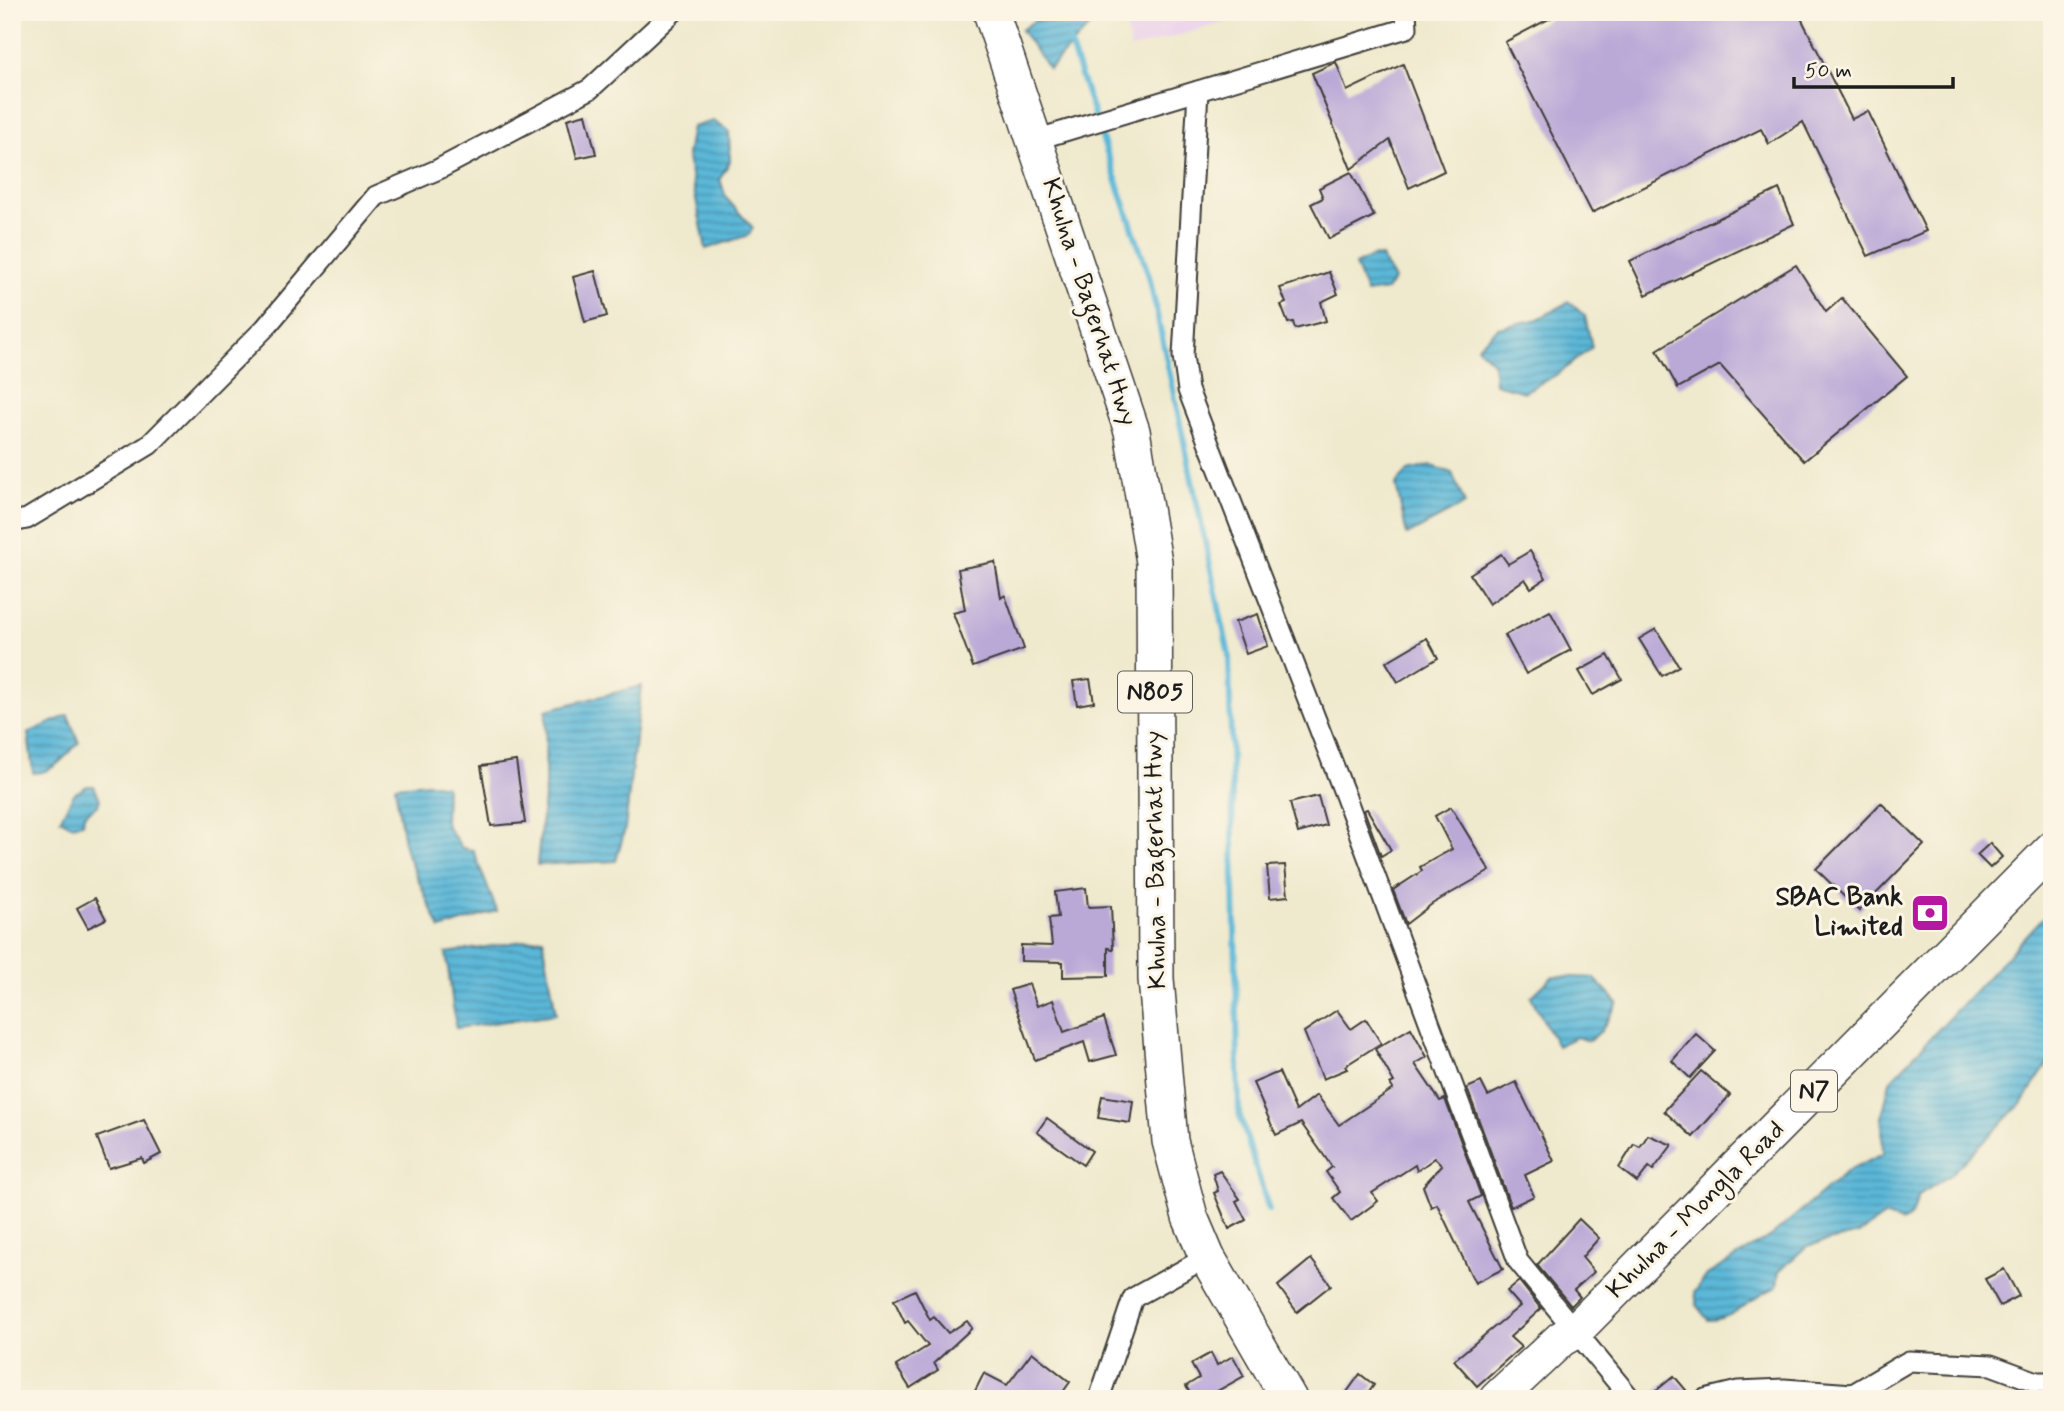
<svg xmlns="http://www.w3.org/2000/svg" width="2064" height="1411" font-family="Mynerve,sans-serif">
<defs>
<pattern id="water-rules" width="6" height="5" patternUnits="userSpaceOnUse" patternTransform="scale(1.75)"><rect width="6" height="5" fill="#5bb7d8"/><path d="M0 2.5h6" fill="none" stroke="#4a94ae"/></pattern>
</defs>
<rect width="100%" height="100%" fill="#fcf5e5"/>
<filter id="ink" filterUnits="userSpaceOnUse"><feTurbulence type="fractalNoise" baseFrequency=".0143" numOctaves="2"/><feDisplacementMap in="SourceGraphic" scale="14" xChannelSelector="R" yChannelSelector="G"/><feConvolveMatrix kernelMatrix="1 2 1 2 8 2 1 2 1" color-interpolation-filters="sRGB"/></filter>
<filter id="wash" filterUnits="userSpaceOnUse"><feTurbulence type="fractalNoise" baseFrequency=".00686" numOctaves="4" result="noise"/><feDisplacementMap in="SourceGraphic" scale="28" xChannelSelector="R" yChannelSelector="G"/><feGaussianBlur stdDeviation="1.57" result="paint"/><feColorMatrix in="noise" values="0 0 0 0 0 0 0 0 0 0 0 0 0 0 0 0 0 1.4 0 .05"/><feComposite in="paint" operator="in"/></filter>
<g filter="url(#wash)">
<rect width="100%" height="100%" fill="#efe9cd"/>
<!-- built -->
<path fill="#ebd1ec" d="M 1122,12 L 1260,12 L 1131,49 Z"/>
<!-- water -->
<g fill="url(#water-rules)" stroke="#3c6a7a" stroke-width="2">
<path d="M 1047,12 L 1088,12 L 1091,25 L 1049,69 L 1021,30 Z"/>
<path d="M 713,121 L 729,131 L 730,161 L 720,179 L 726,198 L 753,228 L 749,235 L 706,249 L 687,155 L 692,127 Z"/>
<path d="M 1373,256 L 1381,257 L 1394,280 L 1386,290 L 1366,293 L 1355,265 Z"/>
<path d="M 1569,302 L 1585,316 L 1592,347 L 1558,374 L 1524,392 L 1495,384 L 1493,362 L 1477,347 L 1498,328 L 1538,319 Z"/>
<path d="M 1430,465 L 1452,473 L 1465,504 L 1407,535 L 1396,485 L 1408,470 Z"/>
<path d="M 641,686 L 625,829 L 616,861 L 537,865 L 545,787 L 546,710 Z"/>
<path d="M 68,715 L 79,743 C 64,756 55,773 33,773 L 28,733 Z"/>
<path d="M 429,783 L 446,786 L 445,823 L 462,848 L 473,850 L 497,911 L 440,929 L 405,850 L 395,786 Z"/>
<path d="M 87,786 L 94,786 L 100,799 L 98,805 L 84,815 L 83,823 L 71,825 L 60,819 L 74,794 Z"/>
<path d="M 2052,908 L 2052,1058 L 2021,1104 L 1950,1175 L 1919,1195 C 1912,1208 1918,1215 1901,1222 L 1884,1216 L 1859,1234 L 1807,1246 L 1779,1271 L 1777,1287 C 1752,1296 1735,1320 1708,1320 L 1697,1306 L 1695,1292 L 1707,1275 L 1774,1234 L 1847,1171 L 1883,1154 L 1882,1117 L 1890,1081 Z"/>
<path d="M 543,938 L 556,1014 L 456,1028 L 446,953 Z"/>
<path d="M 1553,976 L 1594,978 L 1618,1003 L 1601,1031 L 1589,1041 L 1576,1037 L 1557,1046 L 1531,997 Z"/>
</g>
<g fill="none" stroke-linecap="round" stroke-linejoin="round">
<!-- stream -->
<path stroke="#5bb7d8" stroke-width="6" d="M 1069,41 L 1149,276 L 1229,655 L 1239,1113 L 1269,1210"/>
</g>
<g id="blocks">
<!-- building -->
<g fill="#baa8d7">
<path d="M 1562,12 L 1798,12 L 1852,119 L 1868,111 L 1926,231 L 1868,256 L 1803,122 L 1769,144 L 1761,129 L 1592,213 L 1505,42 Z"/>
<path d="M 1336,62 L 1347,91 L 1403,64 L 1444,171 L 1409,188 L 1390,140 L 1351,169 L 1312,73 Z"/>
<path d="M 586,114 L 596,154 L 577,158 L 567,119 Z"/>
<path d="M 1351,172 L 1374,216 L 1329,239 L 1311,204 L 1323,198 L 1319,188 Z"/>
<path d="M 1779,189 L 1794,224 L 1646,295 L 1630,261 Z"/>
<path d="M 1796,265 L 1826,312 L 1842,298 L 1907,376 L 1804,461 L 1720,365 L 1678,388 L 1657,350 Z"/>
<path d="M 595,271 L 607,316 L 585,322 L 573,277 Z"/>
<path d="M 1329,272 L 1338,294 L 1321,302 L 1326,321 L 1295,329 L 1293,322 L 1288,323 L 1281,305 L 1286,303 L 1280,288 Z"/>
<path d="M 1530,551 L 1546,578 L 1531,588 L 1525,579 L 1489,604 L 1470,574 L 1501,554 L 1508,564 Z"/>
<path d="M 995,562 L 1001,598 L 1005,595 L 1024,649 L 973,667 L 953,613 L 965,610 L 958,569 Z"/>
<path d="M 1550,611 L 1571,650 L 1526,674 L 1505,635 Z"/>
<path d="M 1258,614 L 1268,646 L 1246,654 L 1235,622 Z"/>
<path d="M 1656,629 L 1679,666 L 1662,676 L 1639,639 Z"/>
<path d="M 1427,638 L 1438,658 L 1398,682 L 1386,662 Z"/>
<path d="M 1608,655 L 1622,679 L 1593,695 L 1579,671 Z"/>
<path d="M 1090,679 L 1094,702 L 1077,705 L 1073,681 Z"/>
<path d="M 516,761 L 525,823 L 491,826 L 481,766 Z"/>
<path d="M 1318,796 L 1326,825 L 1298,833 L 1290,803 Z"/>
<path d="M 1881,803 L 1924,845 L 1859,911 L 1816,869 Z"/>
<path d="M 1451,807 L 1490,871 L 1432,904 L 1406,924 L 1393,890 L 1422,871 L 1420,867 L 1452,849 L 1435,816 Z"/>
<path d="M 1367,809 L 1391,850 L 1381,856 L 1364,810 Z"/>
<path d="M 1990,843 L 2002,857 L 1990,868 L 1977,855 Z"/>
<path d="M 1285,865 L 1288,896 L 1270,898 L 1267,866 Z"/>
<path d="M 1086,888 L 1088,907 L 1111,906 L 1113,949 L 1108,948 L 1108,976 L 1063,977 L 1063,962 L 1021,961 L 1021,945 L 1052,946 L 1049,918 L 1058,917 L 1055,892 Z"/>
<path d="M 95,898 L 106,919 L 88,928 L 77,908 Z"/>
<path d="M 1029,984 L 1037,1006 L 1053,1000 L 1064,1032 L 1104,1018 L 1116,1055 L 1090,1062 L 1084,1042 L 1035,1060 L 1010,990 Z"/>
<path d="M 1337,1010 L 1351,1029 L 1366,1019 L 1381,1043 L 1345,1066 L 1347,1069 L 1323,1079 L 1304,1032 Z"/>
<path d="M 1411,1028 L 1427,1057 L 1415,1064 L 1440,1101 L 1445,1099 L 1481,1196 L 1469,1202 L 1503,1269 L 1475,1283 L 1437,1204 L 1431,1207 L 1423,1186 L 1442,1165 L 1435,1158 L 1417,1171 L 1415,1165 L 1372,1193 L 1378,1201 L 1351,1221 L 1333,1198 L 1340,1192 L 1326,1172 L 1332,1167 L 1301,1123 L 1276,1135 L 1253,1083 L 1279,1072 L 1296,1111 L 1317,1095 L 1339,1125 L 1393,1089 L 1390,1084 L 1394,1082 L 1375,1049 Z"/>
<path d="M 1696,1034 L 1715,1051 L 1690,1078 L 1672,1061 Z"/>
<path d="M 1701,1071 L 1730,1095 L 1693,1137 L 1664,1111 Z"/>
<path d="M 1481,1082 L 1488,1096 L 1516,1082 L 1554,1161 L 1525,1175 L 1534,1196 L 1511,1207 L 1467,1088 Z"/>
<path d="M 1102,1096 L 1133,1101 L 1130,1123 L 1098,1118 Z"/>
<path d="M 1047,1118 L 1092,1151 L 1083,1165 L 1037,1132 Z"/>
<path d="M 144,1120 L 161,1154 L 144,1163 L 142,1158 L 109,1168 L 97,1137 Z"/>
<path d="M 1648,1135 L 1672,1145 L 1653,1170 L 1649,1167 L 1637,1182 L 1619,1168 L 1634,1144 L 1640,1147 Z"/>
<path d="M 1220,1171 L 1240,1199 L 1236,1201 L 1246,1220 L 1229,1229 L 1214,1193 L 1218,1191 L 1213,1174 Z"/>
<path d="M 1579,1219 L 1599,1238 L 1582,1257 L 1594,1272 L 1574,1290 L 1580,1297 L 1571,1306 L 1537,1265 Z"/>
<path d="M 1311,1259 L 1331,1285 L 1297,1312 L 1278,1286 Z"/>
<path d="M 2004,1269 L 2019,1296 L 2000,1306 L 1985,1279 Z"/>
<path d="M 1519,1281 L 1541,1309 L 1510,1337 L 1521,1347 L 1477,1386 L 1454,1360 L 1520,1306 L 1507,1291 Z"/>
<path d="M 915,1290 L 930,1320 L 934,1317 L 948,1333 L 967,1321 L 972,1328 L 934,1363 L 938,1370 L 910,1388 L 896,1366 L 928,1346 L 908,1321 L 905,1323 L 894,1300 Z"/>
<path d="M 1032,1352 L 1070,1382 L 1058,1399 L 971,1399 L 984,1373 L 1007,1385 Z"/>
<path d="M 1211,1353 L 1217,1365 L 1233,1356 L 1244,1376 L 1210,1395 L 1193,1399 L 1186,1386 L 1199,1378 L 1191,1364 Z"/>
<path d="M 1360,1374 L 1374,1385 L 1364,1399 L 1342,1399 Z"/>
<path d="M 1674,1376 L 1686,1390 L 1674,1399 L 1646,1399 Z"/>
</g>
</g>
</g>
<g filter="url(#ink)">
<use href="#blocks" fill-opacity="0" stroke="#3c3b37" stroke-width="2"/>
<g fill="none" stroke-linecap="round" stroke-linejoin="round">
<!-- street casing -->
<g stroke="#3c3b37" stroke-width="23">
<g id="street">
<path d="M 1198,91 L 1183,356 L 1188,390 L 1345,795 L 1518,1261 L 1631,1399"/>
<path d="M 1035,140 L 1407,28 L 1406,12"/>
<path d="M 12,522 L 27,519 L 149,445 L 265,328 L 376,196 L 439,169 L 590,89 L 673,12"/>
<path d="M 1099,1399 L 1133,1298 L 1207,1257"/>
<path d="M 1705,1399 L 1738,1391 L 1784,1389 L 1853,1394 L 1909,1361 L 1991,1365 L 2037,1382 L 2052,1382"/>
</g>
</g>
<!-- highway casing -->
<g stroke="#3c3b37" stroke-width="38">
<g id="highway">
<path d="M 991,12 L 1132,431 L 1154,562 L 1156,979 L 1170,1141 L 1190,1217 L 1207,1257 L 1289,1399"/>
<path d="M 1497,1399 L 1561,1339 L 1575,1331 L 2052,849"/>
</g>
</g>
<!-- street -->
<use href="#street" stroke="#fff" stroke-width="19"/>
<!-- highway -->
<use href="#highway" stroke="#fff" stroke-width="35"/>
</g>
</g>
<!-- icons -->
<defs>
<g id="bank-square" transform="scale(2.0125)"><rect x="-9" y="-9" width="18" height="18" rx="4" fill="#b5179e" stroke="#fcf5e5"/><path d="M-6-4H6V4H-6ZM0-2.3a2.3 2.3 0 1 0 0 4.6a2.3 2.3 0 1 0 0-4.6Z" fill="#fff"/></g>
</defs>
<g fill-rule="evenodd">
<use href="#bank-square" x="1930" y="913"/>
</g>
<g text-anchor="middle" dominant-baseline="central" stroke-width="6" stroke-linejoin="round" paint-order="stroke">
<!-- shield labels -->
<g fill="#fcf5e5" stroke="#5f5d58" stroke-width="2">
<rect x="1118" y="671.5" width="74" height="41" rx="5"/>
<rect x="1791" y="1070.5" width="46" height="41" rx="5"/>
</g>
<g font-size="24" font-weight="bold" fill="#1c1c1c">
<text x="1155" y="692">N805</text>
<text x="1814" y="1091">N7</text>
</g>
<!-- street labels -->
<g font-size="26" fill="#1c1c1c" stroke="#fcf5e5">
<text transform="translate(1089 302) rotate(72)">Khulna - Bagerhat Hwy</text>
<text transform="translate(1156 860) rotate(-91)">Khulna - Bagerhat Hwy</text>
<text transform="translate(1696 1210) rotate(-45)">Khulna - Mongla Road</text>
</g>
<!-- poi labels -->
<g font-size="26" font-weight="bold" fill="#1c1c1c" stroke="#fcf5e5" text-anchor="end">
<text x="1903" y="898">SBAC Bank<tspan x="1903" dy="30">Limited</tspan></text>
</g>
</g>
<!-- margin -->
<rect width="2064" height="1411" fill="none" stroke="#fcf5e5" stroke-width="42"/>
<!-- scale -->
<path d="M1794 77v10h159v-10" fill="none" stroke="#1c1c1c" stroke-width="3.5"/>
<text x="1805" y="77" font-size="21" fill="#1c1c1c" stroke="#fcf5e5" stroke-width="5" paint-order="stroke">50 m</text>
</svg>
